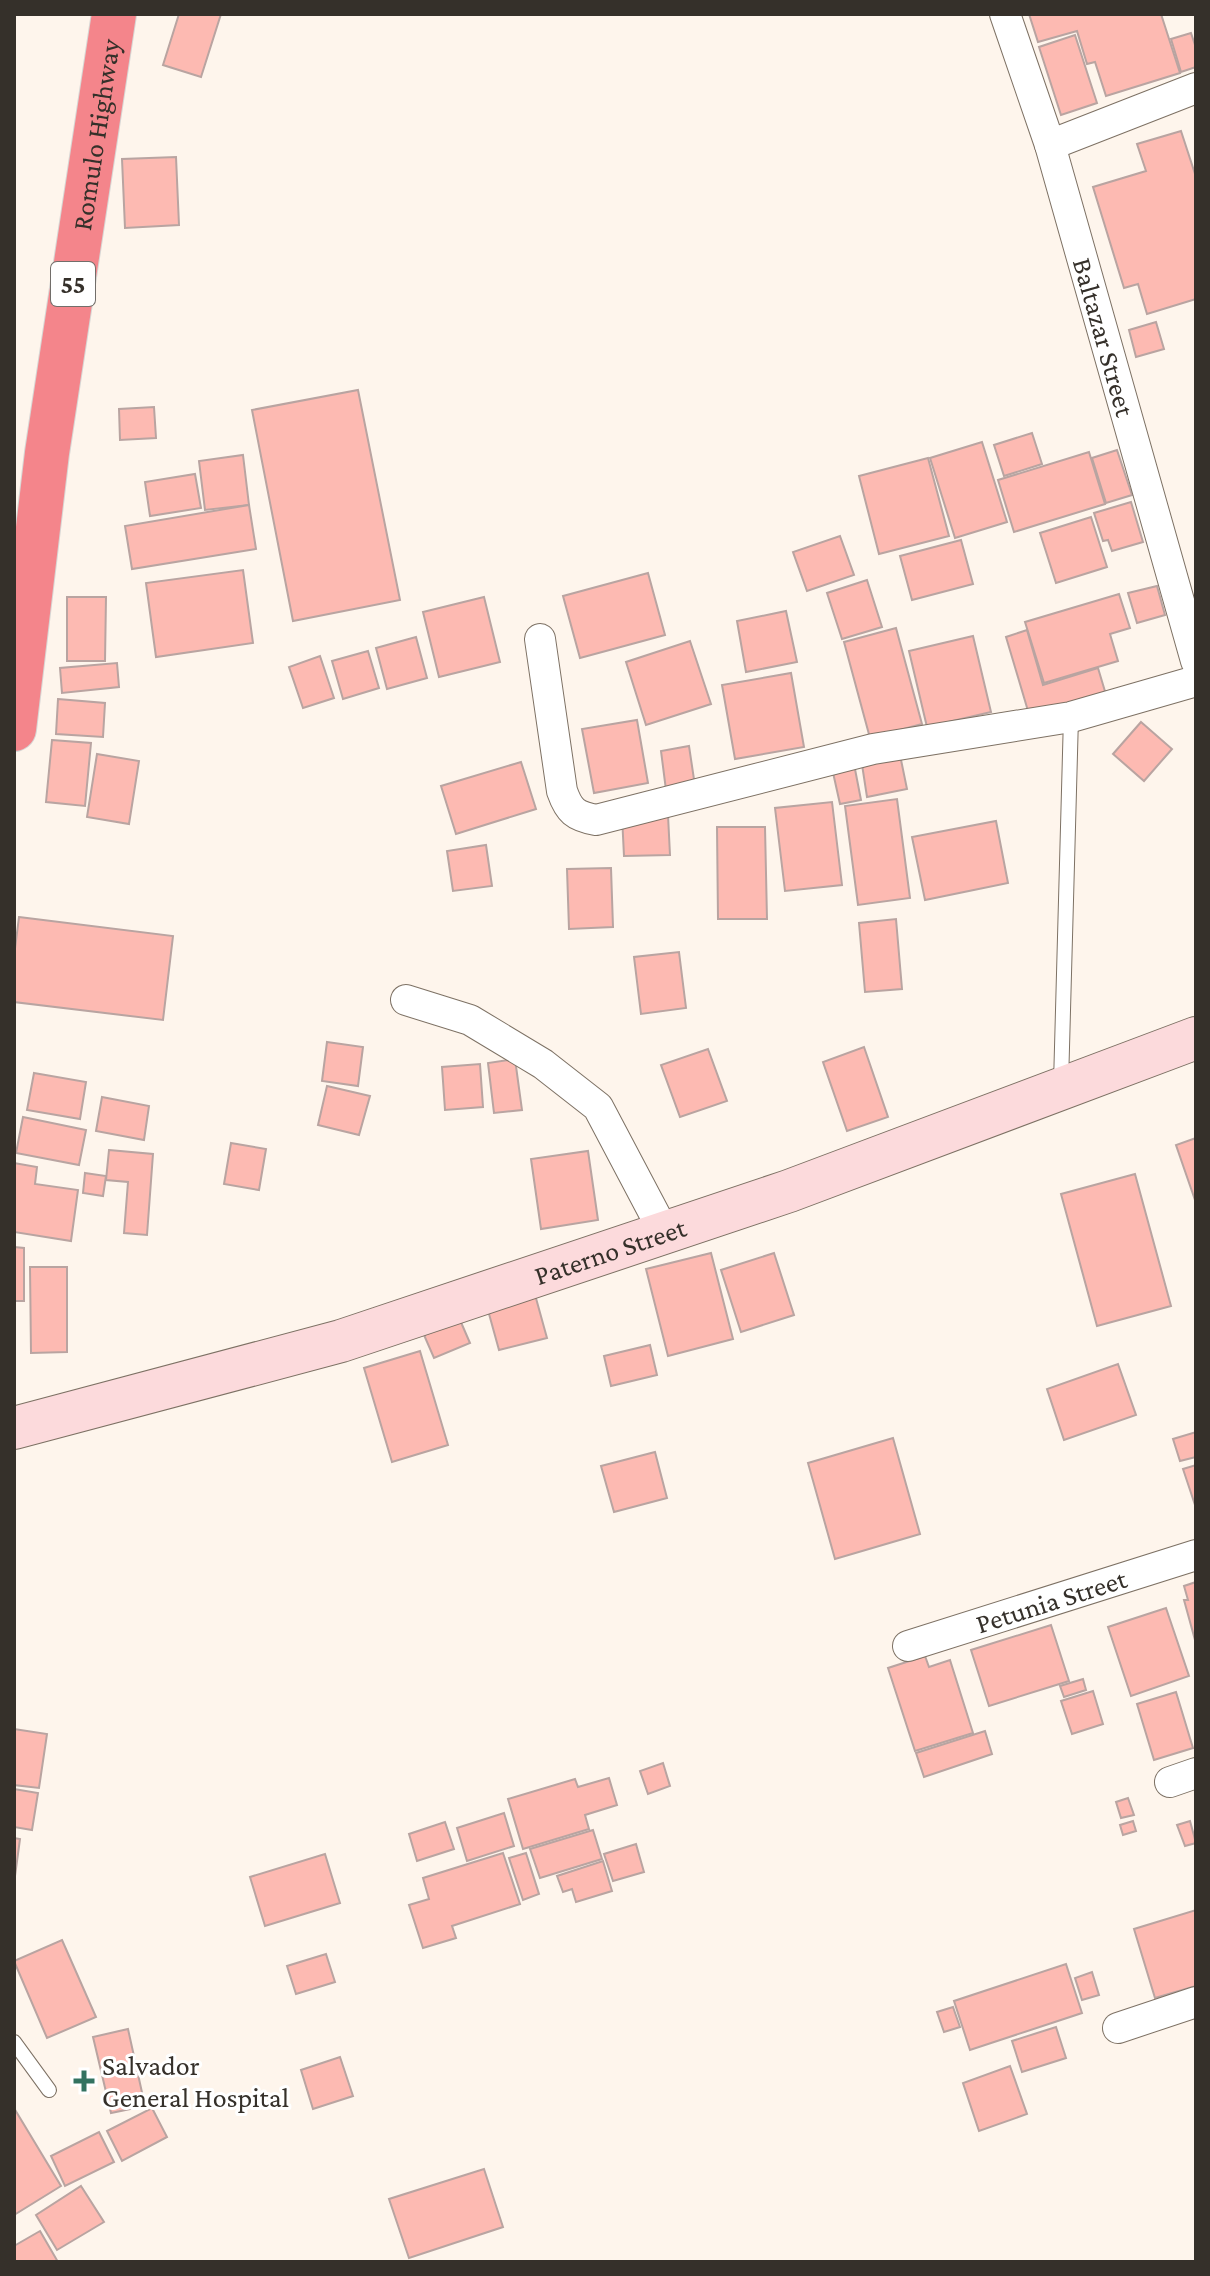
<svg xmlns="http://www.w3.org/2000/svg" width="1210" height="2276" font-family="'Crimson Pro',serif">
<rect width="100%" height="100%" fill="#fef5ec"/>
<!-- building -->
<g fill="#fdbab2" stroke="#b9a4a1" stroke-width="2">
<path d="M 179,14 L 221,14 L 201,77 L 163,65 Z"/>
<path d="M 1029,14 L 1161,14 L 1180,73 L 1106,96 L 1095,62 L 1087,64 L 1077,31 L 1038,42 Z"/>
<path d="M 1191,33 L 1196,48 L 1196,67 L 1181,72 L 1171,39 Z"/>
<path d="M 1075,35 L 1097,103 L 1061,115 L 1039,47 Z"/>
<path d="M 1181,131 L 1196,177 L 1196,299 L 1147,314 L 1138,284 L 1124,288 L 1093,187 L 1146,171 L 1137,144 Z"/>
<path d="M 176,157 L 179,225 L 125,228 L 122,159 Z"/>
<path d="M 1156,322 L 1164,349 L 1136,357 L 1129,330 Z"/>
<path d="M 358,390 L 400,600 L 293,621 L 252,410 Z"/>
<path d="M 154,407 L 156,438 L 120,440 L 119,409 Z"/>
<path d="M 1032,433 L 1042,464 L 1004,476 L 994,445 Z"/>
<path d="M 982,442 L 1007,522 L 955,538 L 930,458 Z"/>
<path d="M 1117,450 L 1132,495 L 1106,503 L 1092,458 Z"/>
<path d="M 1089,452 L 1105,504 L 1014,532 L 998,480 Z"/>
<path d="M 243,455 L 249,505 L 205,510 L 199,461 Z"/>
<path d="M 928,458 L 949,536 L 879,554 L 859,476 Z"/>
<path d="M 195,474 L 201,508 L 150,516 L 145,482 Z"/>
<path d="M 1131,502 L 1143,542 L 1112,551 L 1108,540 L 1103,541 L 1094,513 Z"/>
<path d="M 249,505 L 256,549 L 132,569 L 125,526 Z"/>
<path d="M 1091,517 L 1107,567 L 1056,583 L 1040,533 Z"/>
<path d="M 840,536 L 854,575 L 807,591 L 793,552 Z"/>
<path d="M 961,540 L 973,584 L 912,600 L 900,556 Z"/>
<path d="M 243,570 L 253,643 L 156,657 L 146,583 Z"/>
<path d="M 648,573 L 665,635 L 580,658 L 563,596 Z"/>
<path d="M 867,580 L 882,627 L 842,639 L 827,593 Z"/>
<path d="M 1157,586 L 1165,615 L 1137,623 L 1128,593 Z"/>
<path d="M 1119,594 L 1130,628 L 1110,634 L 1118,661 L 1044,683 L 1025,622 Z"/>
<path d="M 67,597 L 106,597 L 105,661 L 67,661 Z"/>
<path d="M 484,597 L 500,662 L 439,677 L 423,612 Z"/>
<path d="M 786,611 L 797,662 L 746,672 L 737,621 Z"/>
<path d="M 896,628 L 922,724 L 870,738 L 844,642 Z"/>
<path d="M 1027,630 L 1043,685 L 1098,668 L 1107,698 L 1031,721 L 1006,637 Z"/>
<path d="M 973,636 L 991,712 L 927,727 L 909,651 Z"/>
<path d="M 416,637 L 427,678 L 387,689 L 376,648 Z"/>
<path d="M 690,641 L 711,704 L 646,725 L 626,662 Z"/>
<path d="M 368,651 L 379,688 L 343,699 L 332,661 Z"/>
<path d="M 320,656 L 334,698 L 303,708 L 289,667 Z"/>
<path d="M 117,663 L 119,687 L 62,693 L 60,668 Z"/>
<path d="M 791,673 L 804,747 L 735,759 L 722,685 Z"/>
<path d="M 58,699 L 105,703 L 103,737 L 56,734 Z"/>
<path d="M 637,720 L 648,783 L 594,793 L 582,729 Z"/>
<path d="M 1141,722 L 1172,749 L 1144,781 L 1113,754 Z"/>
<path d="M 52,740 L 91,743 L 85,806 L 46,802 Z"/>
<path d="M 689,746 L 695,786 L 666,790 L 661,751 Z"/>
<path d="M 899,750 L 907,789 L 867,797 L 861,758 Z"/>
<path d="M 97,754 L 139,761 L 129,824 L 87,817 Z"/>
<path d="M 521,762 L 536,809 L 456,834 L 441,786 Z"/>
<path d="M 854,764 L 861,800 L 840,804 L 832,768 Z"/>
<path d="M 897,799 L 910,898 L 858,905 L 845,806 Z"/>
<path d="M 832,802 L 842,885 L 785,891 L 775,808 Z"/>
<path d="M 668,815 L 670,855 L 624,856 L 622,816 Z"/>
<path d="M 996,821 L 1008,883 L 925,900 L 912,837 Z"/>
<path d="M 717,827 L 765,827 L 767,919 L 718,919 Z"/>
<path d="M 486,845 L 492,886 L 453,891 L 447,851 Z"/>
<path d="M 611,868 L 613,927 L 569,929 L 567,869 Z"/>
<path d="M 19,917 L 173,936 L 163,1020 L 14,1002 L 14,956 Z"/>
<path d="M 896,919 L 902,989 L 865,992 L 859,923 Z"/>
<path d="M 679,952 L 686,1008 L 641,1014 L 634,957 Z"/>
<path d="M 327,1042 L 363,1047 L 358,1086 L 322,1081 Z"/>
<path d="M 864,1047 L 888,1117 L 847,1131 L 823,1062 Z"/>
<path d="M 708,1049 L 727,1101 L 680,1117 L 661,1065 Z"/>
<path d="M 515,1059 L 522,1110 L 494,1113 L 488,1063 Z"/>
<path d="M 480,1064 L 483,1107 L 445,1110 L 442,1067 Z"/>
<path d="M 34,1073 L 86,1082 L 80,1119 L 27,1110 Z"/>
<path d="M 327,1086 L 370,1096 L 359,1135 L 318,1125 Z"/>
<path d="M 102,1097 L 149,1106 L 144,1140 L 96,1131 Z"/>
<path d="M 23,1117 L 86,1130 L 79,1165 L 16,1153 Z"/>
<path d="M 1196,1138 L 1196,1203 L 1176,1145 Z"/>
<path d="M 231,1143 L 266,1149 L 259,1190 L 224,1184 Z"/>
<path d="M 109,1150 L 153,1154 L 147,1235 L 124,1233 L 128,1182 L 106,1180 Z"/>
<path d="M 588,1151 L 598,1220 L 541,1229 L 531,1159 Z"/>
<path d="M 14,1163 L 37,1167 L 35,1184 L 78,1190 L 71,1241 L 14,1232 Z"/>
<path d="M 85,1173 L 106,1176 L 103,1196 L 83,1193 Z"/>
<path d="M 1135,1174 L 1171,1306 L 1097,1326 L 1061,1194 Z"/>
<path d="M 14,1247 L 24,1248 L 24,1301 L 14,1301 Z"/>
<path d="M 711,1253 L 733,1339 L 668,1356 L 646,1269 Z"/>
<path d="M 774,1253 L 794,1315 L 741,1332 L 721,1270 Z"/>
<path d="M 30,1267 L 67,1267 L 67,1352 L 31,1353 Z"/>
<path d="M 534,1291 L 547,1338 L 499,1350 L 486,1303 Z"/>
<path d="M 460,1320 L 470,1343 L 434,1358 L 424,1335 Z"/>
<path d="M 650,1345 L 657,1375 L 611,1386 L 604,1356 Z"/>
<path d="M 420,1351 L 448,1445 L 392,1462 L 364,1368 Z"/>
<path d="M 1118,1364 L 1136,1415 L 1064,1440 L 1047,1389 Z"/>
<path d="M 1196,1432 L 1196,1457 L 1180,1461 L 1173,1439 Z"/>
<path d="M 893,1438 L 920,1534 L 835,1559 L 808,1463 Z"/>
<path d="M 655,1452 L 667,1498 L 614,1512 L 601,1466 Z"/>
<path d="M 1196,1465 L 1196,1508 L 1183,1469 Z"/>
<path d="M 1196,1582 L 1196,1639 L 1195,1640 L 1184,1600 L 1188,1600 L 1184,1586 Z"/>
<path d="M 1166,1608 L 1189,1676 L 1131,1696 L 1108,1627 Z"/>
<path d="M 1051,1625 L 1069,1681 L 989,1706 L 971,1650 Z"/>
<path d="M 925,1656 L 929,1667 L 950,1660 L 973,1733 L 915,1751 L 888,1668 Z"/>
<path d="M 1083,1679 L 1086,1690 L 1064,1697 L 1060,1686 Z"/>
<path d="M 1093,1691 L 1103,1724 L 1072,1734 L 1061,1701 Z"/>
<path d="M 1176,1692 L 1193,1748 L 1154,1760 L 1137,1704 Z"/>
<path d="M 14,1729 L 47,1734 L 39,1788 L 14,1785 Z"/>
<path d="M 985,1731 L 992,1754 L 924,1777 L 916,1753 Z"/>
<path d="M 663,1763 L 670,1786 L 648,1794 L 640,1771 Z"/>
<path d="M 609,1778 L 617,1805 L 585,1815 L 589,1829 L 523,1849 L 508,1799 L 575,1779 L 578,1787 Z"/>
<path d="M 14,1789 L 38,1793 L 32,1830 L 14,1827 Z"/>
<path d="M 1128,1798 L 1134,1815 L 1121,1818 L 1116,1802 Z"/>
<path d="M 504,1813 L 514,1846 L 467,1861 L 457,1828 Z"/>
<path d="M 1133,1821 L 1136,1831 L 1123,1835 L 1120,1825 Z"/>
<path d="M 1190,1821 L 1196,1843 L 1185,1846 L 1177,1825 Z"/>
<path d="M 445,1822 L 454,1849 L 417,1861 L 409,1834 Z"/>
<path d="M 593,1830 L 602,1859 L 540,1878 L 530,1849 Z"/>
<path d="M 14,1838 L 20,1839 L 15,1876 L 14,1876 Z"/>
<path d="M 636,1844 L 644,1872 L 613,1881 L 604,1854 Z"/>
<path d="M 503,1853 L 520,1904 L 452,1926 L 456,1938 L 423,1948 L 409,1905 L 429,1899 L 423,1878 Z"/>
<path d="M 526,1853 L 539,1894 L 523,1900 L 509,1858 Z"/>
<path d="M 325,1854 L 340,1903 L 265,1926 L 250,1877 Z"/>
<path d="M 603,1861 L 612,1891 L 576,1902 L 572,1889 L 563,1892 L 557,1876 Z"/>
<path d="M 1196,1910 L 1196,1986 L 1155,1998 L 1134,1929 Z"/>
<path d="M 62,1940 L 96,2017 L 47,2038 L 14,1961 Z"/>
<path d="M 326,1954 L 335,1982 L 296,1994 L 287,1966 Z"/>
<path d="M 1066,1964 L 1082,2013 L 970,2050 L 954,2001 Z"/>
<path d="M 1092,1972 L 1099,1995 L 1082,2000 L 1075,1978 Z"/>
<path d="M 953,2007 L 960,2027 L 944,2032 L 937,2012 Z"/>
<path d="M 1056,2027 L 1066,2058 L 1022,2072 L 1012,2041 Z"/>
<path d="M 128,2029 L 145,2106 L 111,2113 L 93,2037 Z"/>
<path d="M 340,2057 L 353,2096 L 313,2109 L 301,2070 Z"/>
<path d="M 1010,2066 L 1027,2114 L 979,2131 L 963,2083 Z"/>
<path d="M 14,2108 L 61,2186 L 14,2215 Z"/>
<path d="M 152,2108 L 167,2137 L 122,2161 L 107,2131 Z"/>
<path d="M 99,2132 L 114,2162 L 65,2186 L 51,2156 Z"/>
<path d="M 484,2169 L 503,2227 L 409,2258 L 389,2199 Z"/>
<path d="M 81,2186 L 104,2222 L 57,2250 L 36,2215 Z"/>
<path d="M 40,2231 L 58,2262 L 14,2262 L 14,2246 Z"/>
</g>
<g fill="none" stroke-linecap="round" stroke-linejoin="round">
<!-- lane casing -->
<g stroke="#7d7164" stroke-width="16">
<g id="lane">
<path d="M 1061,1084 L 1071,717"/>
<path d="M 14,2042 L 49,2090"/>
</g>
</g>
<!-- street casing -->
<g stroke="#7d7164" stroke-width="32">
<g id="street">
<path id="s1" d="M 1005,14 L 1050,145 L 1196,661"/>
<path d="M 1050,145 L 1196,88"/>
<path d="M 540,639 L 562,791 C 569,811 575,816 596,820 L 873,749 L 1071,717 L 1196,681"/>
<path d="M 406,1000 L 470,1020 L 543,1064 L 598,1107 L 664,1232"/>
<path id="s2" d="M 908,1646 L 1196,1555"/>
<path d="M 1170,1782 L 1196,1773"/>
<path d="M 1118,2028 L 1196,2002"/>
</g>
</g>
<!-- secondary casing -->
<g stroke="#7d7164" stroke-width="44">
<g id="secondary">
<path id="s3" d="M 14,1428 L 341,1341 L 789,1191 L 1196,1038"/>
</g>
</g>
<!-- highway casing -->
<g stroke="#d7d6d4" stroke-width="46">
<g id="highway">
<path id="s4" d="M 14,729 L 47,453 L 114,14"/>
</g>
</g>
<!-- lane -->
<use href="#lane" stroke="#fff" stroke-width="14"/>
<!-- street -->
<use href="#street" stroke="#fff" stroke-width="30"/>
<!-- secondary -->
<use href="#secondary" stroke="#fcdadc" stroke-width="42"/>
<!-- highway -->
<use href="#highway" stroke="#f4858b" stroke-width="44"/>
</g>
<!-- markers -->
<path fill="#337260" stroke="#fff" stroke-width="3" d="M80 2069h8v8h8v8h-8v8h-8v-8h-8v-8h8z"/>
<g text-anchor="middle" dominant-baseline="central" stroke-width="6" stroke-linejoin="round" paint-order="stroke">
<!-- shield labels -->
<rect fill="#fff" stroke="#726e6a" stroke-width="2" x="51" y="262" width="44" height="44" rx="6"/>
<g font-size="26" font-weight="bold" fill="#35302a">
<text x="73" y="284">55</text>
</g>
<!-- street labels -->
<g font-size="28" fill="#35302a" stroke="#fff">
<text stroke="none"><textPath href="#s4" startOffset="600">Romulo Highway</textPath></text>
<text stroke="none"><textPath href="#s1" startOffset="338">Baltazar Street</textPath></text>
<text stroke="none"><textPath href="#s3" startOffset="622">Paterno Street</textPath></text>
<text stroke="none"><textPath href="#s2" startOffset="150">Petunia Street</textPath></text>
</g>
<!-- poi labels -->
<g font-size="28" fill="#35302a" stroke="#fff" text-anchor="start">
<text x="102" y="2065">Salvador<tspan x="102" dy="32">General Hospital</tspan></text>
</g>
</g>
<!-- border -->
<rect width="1210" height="2276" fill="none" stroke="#35302a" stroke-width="32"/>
</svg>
